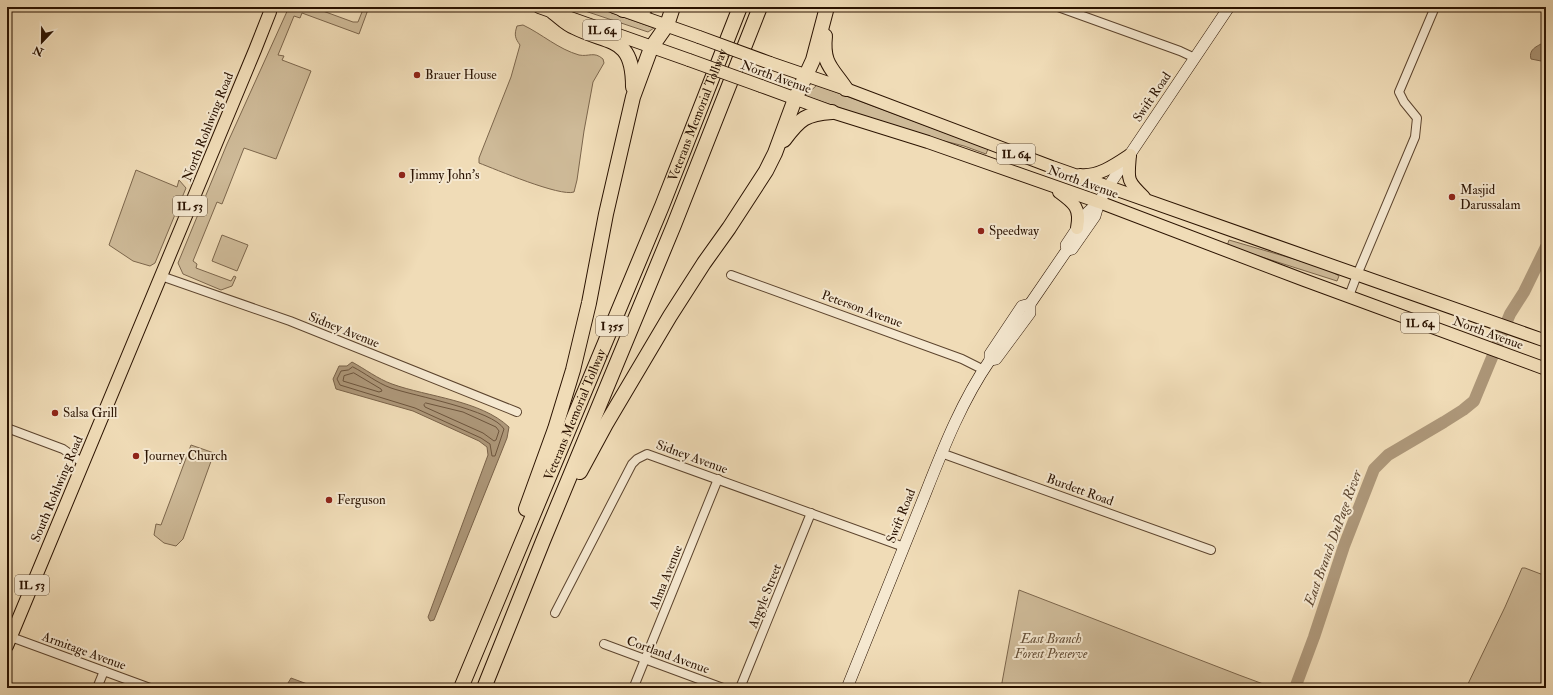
<svg xmlns="http://www.w3.org/2000/svg" width="1553" height="695" font-family="'IM FELL Double Pica',serif">
<rect width="100%" height="100%" fill="#f0dcb7"/>
<filter id="stains"><feTurbulence type="fractalNoise" baseFrequency=".005" numOctaves="4"/><feColorMatrix values="0 0 0 0 .2 0 0 0 0 .09 0 0 0 0 .02 0 0 0 .5 -.17"/></filter>
<radialGradient id="worn" r=".72"><stop offset=".6" stop-color="#630" stop-opacity="0"/><stop offset="1" stop-color="#630" stop-opacity=".3"/></radialGradient>
<!-- green -->
<g fill="#ceba98" stroke="#7c664c">
<path d="M 289,7 L 312,7 L 353,22 L 358,22 L 364,7 L 369,7 L 359,34 L 302,13 L 300,18 L 294,16 L 278,55 L 284,56 L 282,60 L 311,71 L 276,159 L 244,148 L 222,204 L 217,202 L 193,261 L 197,264 L 196,268 L 231,281 L 234,276 L 236,277 L 232,286 L 221,290 L 183,274 L 178,263 L 227,144 Z"/>
<path d="M 573,7 L 595,7 L 654,28 L 648,32 Z"/>
<path d="M 523,25 C 542,34 558,49 579,55 C 589,57 594,51 603,59 L 604,63 L 593,82 L 584,131 L 577,180 L 574,192 C 560,197 495,169 479,163 L 479,158 L 511,77 L 520,45 C 515,38 514,35 517,26 Z"/>
<path d="M 817,85 L 988,149 L 986,154 L 964,146 L 917,134 L 805,96 Z"/>
<path d="M 136,170 L 177,187 L 179,180 L 186,188 L 155,263 L 150,266 L 133,261 L 109,245 Z"/>
<path d="M 222,235 L 248,245 L 237,271 L 212,261 Z"/>
<path d="M 1229,240 L 1294,259 L 1329,270 L 1339,276 L 1337,281 L 1227,246 Z"/>
<path d="M 191,445 L 214,453 L 183,539 L 176,546 L 164,543 L 154,535 L 156,524 L 161,525 Z"/>
<path d="M 1522,568 L 1525,568 L 1546,576 L 1546,688 L 1466,688 L 1505,607 Z"/>
<path d="M 1019,590 L 1239,675 L 1274,688 L 1001,688 Z"/>
</g>
<!-- water -->
<g fill="#ad9779" stroke="#796249">
<path d="M 1546,41 L 1546,62 L 1531,59 C 1528,48 1539,46 1546,41 Z"/>
<path d="M 352,362 C 365,369 378,379 392,384 C 428,397 480,400 509,427 L 507,438 L 434,620 L 430,621 L 428,617 L 488,455 L 487,447 L 479,441 L 413,411 L 336,389 L 333,379 L 339,366 L 347,366 Z"/>
<path d="M 291,678 L 318,688 L 285,688 Z"/>
</g>
<g fill="none" stroke-linecap="round" stroke-linejoin="round">
<!-- shore -->
<g stroke="#6c543c" stroke-width="1">
<path d="M 353,367 C 365,373 377,383 391,388 C 414,396 493,410 504,429 L 495,456 L 492,456 L 490,444 L 481,438 L 415,408 L 340,385 L 337,379 L 341,371 L 348,370 Z"/>
<path d="M 354,373 L 381,389 L 382,391 L 379,392 L 343,381 L 344,376 Z"/>
<path d="M 426,403 L 463,412 L 496,427 L 499,431 L 496,440 L 494,441 L 483,433 L 425,407 L 424,405 Z"/>
</g>
<!-- river -->
<path stroke="#ad9779" stroke-width="12" d="M 1295,688 L 1314,637 L 1344,546 L 1374,469 L 1388,455 L 1444,422 L 1463,410 L 1474,401 L 1510,314 L 1524,292 L 1546,247"/>
<!-- street casing -->
<g stroke="#5c442e" stroke-width="10">
<g id="street">
<path d="M 1058,7 L 1180,51 L 1195,58"/>
<path d="M 731,275 L 962,359 L 984,370"/>
<path d="M 161,276 L 290,321 L 517,412"/>
<path d="M 1349,296 L 1357,275 L 1415,137 L 1417,118 L 1404,102 L 1399,92 L 1435,7"/>
<path d="M 7,428 L 63,449 L 83,463"/>
<path d="M 941,453 L 1211,550"/>
<path d="M 555,613 L 632,464 L 637,459 L 647,454 L 904,547"/>
<path d="M 11,637 L 150,688"/>
<path d="M 604,644 L 723,688"/>
<path d="M 635,684 L 718,479"/>
<path d="M 97,688 L 104,671"/>
<path d="M 740,688 L 811,513"/>
</g>
</g>
<!-- secondary casing -->
<g stroke="#2a1200" stroke-width="12">
<g id="secondary">
<path d="M 1067,250 L 1072,249 L 1095,216 L 1099,202 L 1108,187 L 1229,7"/>
<path d="M 990,360 L 996,359 L 1030,313 L 1030,304 L 1067,250 L 1066,245 L 1088,212 L 1099,202"/>
<path d="M 847,688 C 871,628 895,568 920,507 C 940,457 959,405 990,360 L 990,354 L 1022,306 L 1030,304"/>
</g>
</g>
<!-- primary casing -->
<g stroke="#2a1200" stroke-width="14">
<g id="primary">
<path d="M 539,7 L 689,60"/>
<path d="M 614,7 L 699,37"/>
<path d="M 770,63 L 846,89 L 1052,167 L 1546,341"/>
<path d="M 761,86 L 832,112 L 928,142 L 1099,202 L 1304,280 L 1546,369"/>
<path d="M 1130,155 C 1128,179 1126,180 1144,197"/>
<path d="M 1080,175 C 1098,177 1115,165 1130,155"/>
<path d="M 1059,192 C 1074,203 1081,208 1077,228"/>
<path d="M 7,646 L 255,50 L 270,12 L 269,7"/>
</g>
</g>
<!-- highway casing -->
<g stroke="#2a1200" stroke-width="16">
<g id="highway">
<path d="M 623,10 L 646,7"/>
<path d="M 553,12 C 560,17 566,24 574,27 C 609,45 633,35 633,87"/>
<path d="M 825,36 C 822,64 832,68 846,89"/>
<path d="M 784,140 C 800,118 806,114 832,112"/>
<path d="M 580,472 L 606,424 L 670,316 L 704,263 L 729,228 L 766,171 L 775,153 L 795,99 L 813,60 L 827,7"/>
<path d="M 526,509 L 555,429 L 573,370 L 589,303 L 606,214 L 633,97 L 651,48 L 667,25 L 673,7"/>
<path id="s1" d="M 461,688 L 662,206 L 740,7"/>
<path d="M 484,688 L 543,541 L 674,225 L 760,7"/>
</g>
</g>
<!-- street -->
<use href="#street" stroke="#f5e8d0" stroke-width="8"/>
<!-- secondary -->
<use href="#secondary" stroke="#f5e8d0" stroke-width="11"/>
<!-- primary -->
<use href="#primary" stroke="#f0dcb7" stroke-width="12"/>
<!-- highway -->
<use href="#highway" stroke="#f0dcb7" stroke-width="14"/>
<!-- primary-bridge casing -->
<g stroke="#2a1200" stroke-width="14" stroke-linecap="butt">
<g id="primary-bridge">
<path d="M 699,37 L 770,63"/>
<path d="M 689,60 L 761,86"/>
</g>
</g>
<!-- primary-bridge -->
<use href="#primary-bridge" stroke="#f0dcb7" stroke-width="12"/>
</g>
<!-- markers -->
<g fill="#8f2418" stroke="#f5e8d0" stroke-width="1.5">
<circle cx="417" cy="75" r="4"/>
<circle cx="402" cy="175" r="4"/>
<circle cx="1452" cy="197" r="4"/>
<circle cx="981" cy="231" r="4"/>
<circle cx="55" cy="413" r="4"/>
<circle cx="136" cy="456" r="4"/>
<circle cx="329" cy="500" r="4"/>
</g>
<g text-anchor="middle" dominant-baseline="central" stroke-width="4" stroke-linejoin="round" paint-order="stroke">
<!-- shield labels -->
<g fill="#f5e8d0" stroke="#67523e" stroke-width="1">
<rect x="583" y="20" width="38" height="20" rx="3"/>
<rect x="997" y="144" width="38" height="20" rx="3"/>
<rect x="173" y="196" width="34" height="20" rx="3"/>
<rect x="1401" y="313" width="38" height="20" rx="3"/>
<rect x="596" y="316" width="32" height="20" rx="3"/>
<rect x="15" y="575" width="34" height="20" rx="3"/>
</g>
<g font-size="12" font-weight="bold" fill="#2a1200">
<text x="602" y="30">IL 64</text>
<text x="1016" y="154">IL 64</text>
<text x="190" y="206">IL 53</text>
<text x="1420" y="323">IL 64</text>
<text x="612" y="326">I 355</text>
<text x="32" y="585">IL 53</text>
</g>
<!-- poi labels -->
<g font-size="13" fill="#2a1200" stroke="#f5e8d0" text-anchor="start">
<text x="425" y="75">Brauer House</text>
<text x="410" y="175">Jimmy John's</text>
<text x="1460" y="190">Masjid<tspan x="1460" dy="15">Darussalam</tspan></text>
<text x="989" y="231">Speedway</text>
<text x="63" y="413">Salsa Grill</text>
<text x="144" y="456">Journey Church</text>
<text x="337" y="500">Ferguson</text>
</g>
<!-- street labels -->
<g font-size="13" fill="#2a1200" stroke="#f5e8d0">
<text transform="translate(776 77) rotate(20)">North Avenue</text>
<text transform="translate(1152 97) rotate(-56)">Swift Road</text>
<text stroke="none"><textPath href="#s1" startOffset="620">Veterans Memorial Tollway</textPath></text>
<text transform="translate(208 127) rotate(-68)">North Rohlwing Road</text>
<text transform="translate(1083 182) rotate(20)">North Avenue</text>
<text transform="translate(862 309) rotate(20)">Peterson Avenue</text>
<text transform="translate(344 330) rotate(22)">Sidney Avenue</text>
<text transform="translate(1488 333) rotate(20)">North Avenue</text>
<text stroke="none"><textPath href="#s1" startOffset="296">Veterans Memorial Tollway</textPath></text>
<text transform="translate(692 457) rotate(20)">Sidney Avenue</text>
<text transform="translate(57 489) rotate(-67)">South Rohlwing Road</text>
<text transform="translate(1080 490) rotate(20)">Burdett Road</text>
<text transform="translate(901 516) rotate(-68)">Swift Road</text>
<text transform="translate(666 577) rotate(-68)">Alma Avenue</text>
<text transform="translate(765 596) rotate(-68)">Argyle Street</text>
<text transform="translate(84 651) rotate(20)">Armitage Avenue</text>
<text transform="translate(668 655) rotate(20)">Cortland Avenue</text>
</g>
<!-- park labels -->
<g font-size="13" font-style="italic" fill="#634d35" stroke="#f5e8d0">
<text x="1051" y="639">East Branch<tspan x="1051" dy="15">Forest Preserve</tspan></text>
</g>
<!-- water labels -->
<g font-size="14" font-style="italic" fill="#5e4730" stroke="#f5e8d0">
<text transform="translate(1333 538) rotate(-70)">East Branch DuPage River</text>
</g>
</g>
<!-- margin -->
<rect width="1553" height="695" fill="none" stroke="#f0dcb7" stroke-width="24"/>
<rect x="8" y="8" width="1537" height="679" fill="none" stroke="#2a1200" stroke-width="2"/>
<rect x="12" y="12" width="1529" height="671" fill="none" stroke="#2a1200"/>
<!-- north arrow -->
<g transform="translate(42 42) rotate(202)" stroke="#f5e8d0" stroke-width="3" paint-order="stroke">
<path d="M0-3L7 15L0 10L-7 15Z" fill="#2a1200"/>
<text y="-6" font-size="11" font-weight="bold" text-anchor="middle" fill="#2a1200">N</text>
</g>
<rect width="100%" height="100%" filter="url(#stains)"/>
<rect width="100%" height="100%" fill="url(#worn)"/>
</svg>
